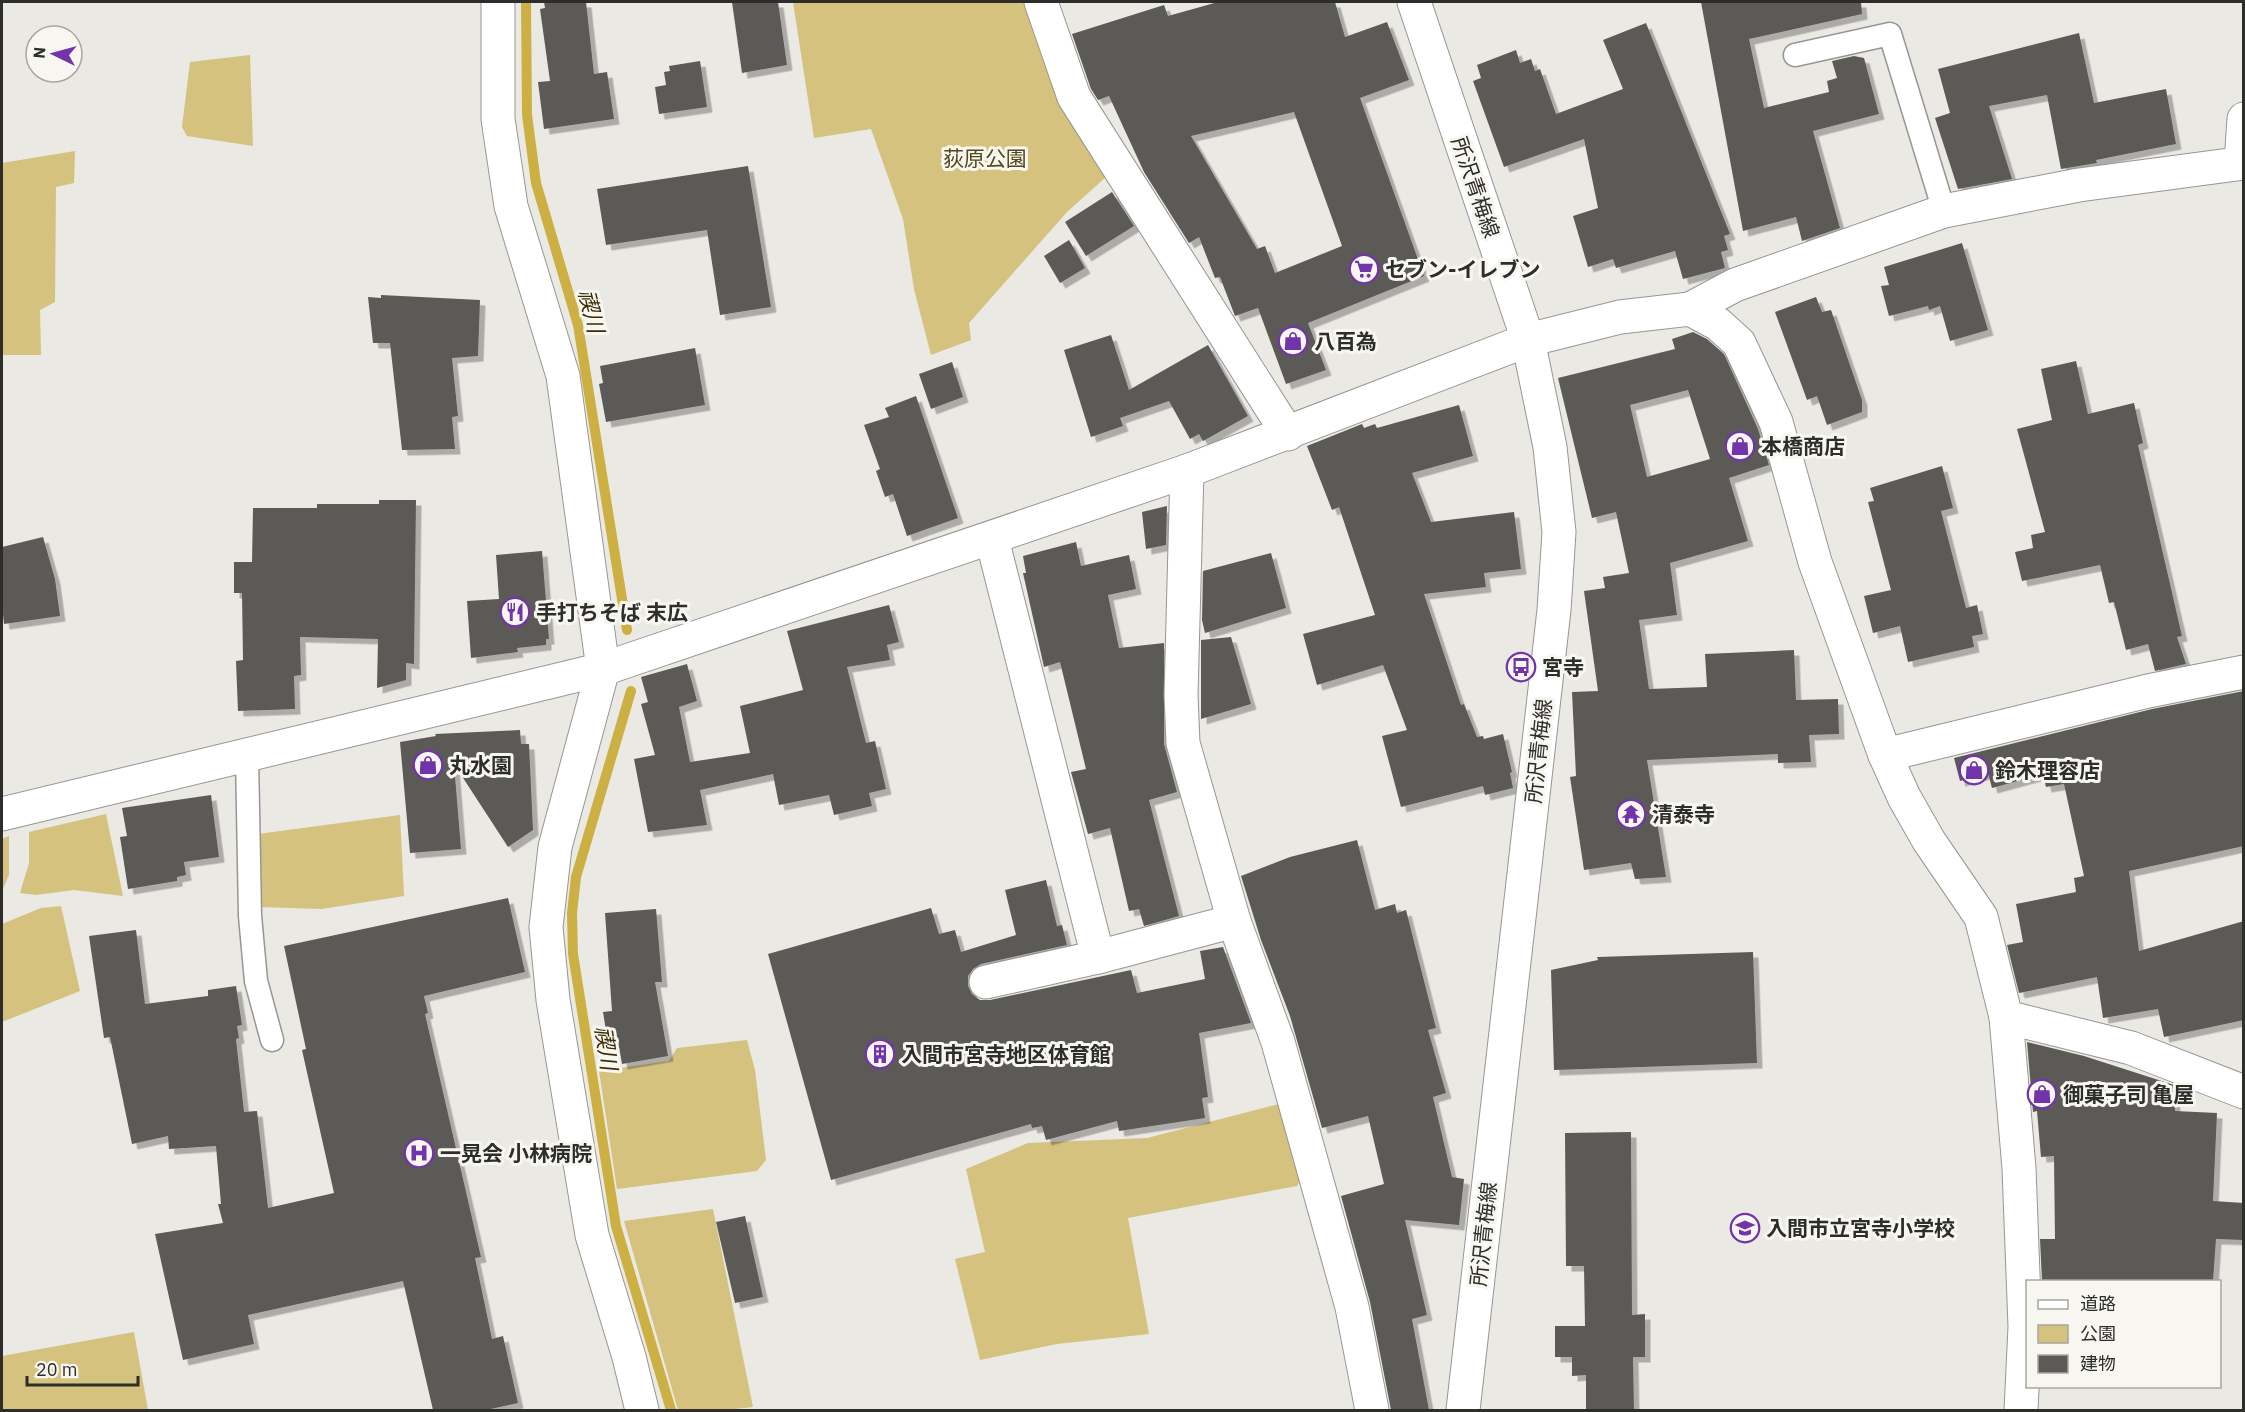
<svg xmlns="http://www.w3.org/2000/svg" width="2245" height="1412" font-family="'IBM Plex Sans','Noto Sans JP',sans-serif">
<defs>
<filter id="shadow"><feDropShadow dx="5.5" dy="5.5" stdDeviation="0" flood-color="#0004"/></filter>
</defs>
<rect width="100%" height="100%" fill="#eae9e4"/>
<!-- green -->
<g fill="#d4c27e">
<path d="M 793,2 L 1031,2 L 1107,176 L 1067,212 L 969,323 L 971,340 L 931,355 L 914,289 L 903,219 L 871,129 L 814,138 Z"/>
<path d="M 250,55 L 253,146 L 187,136 L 182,127 L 190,62 Z"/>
<path d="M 75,151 L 74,183 L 56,187 L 55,302 L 40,310 L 41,355 L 2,355 L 2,163 Z"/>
<path d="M 106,814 L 123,896 L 74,890 L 36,895 L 20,893 L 29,863 L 29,832 Z"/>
<path d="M 400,815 L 404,896 L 322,909 L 260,907 L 258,834 Z"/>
<path d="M 9,836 L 9,875 L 2,891 L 2,839 Z"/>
<path d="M 61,906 L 80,991 L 2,1022 L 2,924 L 41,908 Z"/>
<path d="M 747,1040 L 755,1070 L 766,1160 L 757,1171 L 617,1189 L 599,1071 L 669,1061 L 677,1048 Z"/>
<path d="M 1290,1101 L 1308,1167 L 1297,1186 L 1128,1218 L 1149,1334 L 1057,1344 L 980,1360 L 955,1259 L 985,1252 L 966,1169 L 1028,1143 L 1147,1138 Z"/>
<path d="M 713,1209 L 753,1407 L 727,1410 L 678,1410 L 624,1221 Z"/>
<path d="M 134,1332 L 148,1410 L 2,1410 L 2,1356 Z"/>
</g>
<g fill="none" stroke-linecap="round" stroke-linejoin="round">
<!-- stream -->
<g stroke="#ccb044" stroke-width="10">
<path d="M 526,2 L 527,115 L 536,183 L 578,325 L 627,630"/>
<path d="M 631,691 L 576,877 L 572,913 L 573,954 L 616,1226 L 671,1410"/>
</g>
</g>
<!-- building -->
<g fill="#5b5a56" fill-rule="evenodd" filter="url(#shadow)">
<path d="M 544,2 L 586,2 L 594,74 L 607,72 L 614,119 L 544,129 L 538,82 L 550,81 L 540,9 L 545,8 Z"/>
<path d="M 732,2 L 778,2 L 787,65 L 742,73 Z"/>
<path d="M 1218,2 L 1335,2 L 1345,37 L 1387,22 L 1409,80 L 1360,98 L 1424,276 L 1308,323 L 1326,370 L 1286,384 L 1258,308 L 1235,316 L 1220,277 L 1215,278 L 1199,237 L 1189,243 L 1144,172 L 1109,96 L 1098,100 L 1091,89 L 1072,34 L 1164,5 L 1168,16 ZM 1294,112 L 1342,246 L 1275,273 L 1265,246 L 1257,249 L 1191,136 Z"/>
<path d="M 1701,2 L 1861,2 L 1862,14 L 1749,39 L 1764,108 L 1829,92 L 1827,81 L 1837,78 L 1832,61 L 1854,56 L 1864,58 L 1879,114 L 1813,131 L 1840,228 L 1802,241 L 1796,217 L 1743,231 Z"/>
<path d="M 1646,23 L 1730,234 L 1724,236 L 1728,250 L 1721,252 L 1725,268 L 1683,279 L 1675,251 L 1616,268 L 1613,259 L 1588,267 L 1573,216 L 1598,208 L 1584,139 L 1504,167 L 1473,81 L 1481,78 L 1477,65 L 1516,50 L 1520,63 L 1531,59 L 1535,71 L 1540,69 L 1556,114 L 1623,89 L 1603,40 Z"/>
<path d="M 2079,33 L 2094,103 L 2166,89 L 2176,144 L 2096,160 L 2097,163 L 2061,169 L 2047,95 L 1989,106 L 2012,179 L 1958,189 L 1935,118 L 1950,113 L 1938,69 Z"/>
<path d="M 700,61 L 707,107 L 659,114 L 655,87 L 666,85 L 664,72 L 670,71 L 669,66 Z"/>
<path d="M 748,166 L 771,307 L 720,315 L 707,230 L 606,245 L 597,189 Z"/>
<path d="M 1112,192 L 1134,226 L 1086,256 L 1065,222 Z"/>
<path d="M 1069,240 L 1085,268 L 1060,283 L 1044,256 Z"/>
<path d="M 1962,243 L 1988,330 L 1950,341 L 1940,306 L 1929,310 L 1928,306 L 1889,316 L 1881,286 L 1889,285 L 1884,267 Z"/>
<path d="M 381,295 L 480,300 L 478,356 L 452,358 L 458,416 L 452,417 L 455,449 L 402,450 L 390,343 L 373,343 L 368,297 L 381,298 Z"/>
<path d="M 1816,297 L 1822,312 L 1831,310 L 1862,400 L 1862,412 L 1827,425 L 1817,396 L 1807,400 L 1775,312 Z"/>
<path d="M 1693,332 L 1707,339 L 1724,354 L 1758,429 L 1769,465 L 1729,478 L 1748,541 L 1670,563 L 1677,615 L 1639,620 L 1649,689 L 1707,687 L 1705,654 L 1794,650 L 1796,700 L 1838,699 L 1839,734 L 1809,735 L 1811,762 L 1778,763 L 1778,754 L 1647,760 L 1666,877 L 1635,879 L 1631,863 L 1584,870 L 1570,777 L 1576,776 L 1572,692 L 1598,691 L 1584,591 L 1605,588 L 1603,577 L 1629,573 L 1616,512 L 1592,518 L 1558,378 L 1675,349 L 1672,339 ZM 1688,390 L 1710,459 L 1647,477 L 1630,405 Z"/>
<path d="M 1111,335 L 1129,390 L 1208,345 L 1248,416 L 1203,441 L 1199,434 L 1190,439 L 1169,401 L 1120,418 L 1123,426 L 1091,437 L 1064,350 Z"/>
<path d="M 695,348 L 705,405 L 606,422 L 599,384 L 603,383 L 600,366 Z"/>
<path d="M 2076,361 L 2088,414 L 2134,403 L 2143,443 L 2138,445 L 2182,636 L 2177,637 L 2186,664 L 2155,671 L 2148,644 L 2126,650 L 2114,602 L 2109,603 L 2100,565 L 2022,581 L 2015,552 L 2033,548 L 2031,535 L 2045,532 L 2017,429 L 2052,420 L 2041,369 Z"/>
<path d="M 952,362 L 963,397 L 931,409 L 919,374 Z"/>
<path d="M 916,396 L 958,518 L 907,536 L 893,494 L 885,497 L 876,471 L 880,469 L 864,425 L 889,417 L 885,408 Z"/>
<path d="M 1459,405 L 1473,456 L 1412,473 L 1431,522 L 1514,512 L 1521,569 L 1484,573 L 1486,587 L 1424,594 L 1461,705 L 1464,704 L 1477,737 L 1483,736 L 1484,739 L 1503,734 L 1512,772 L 1510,773 L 1513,788 L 1485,795 L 1483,786 L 1401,807 L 1382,736 L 1407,730 L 1383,665 L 1317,685 L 1303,634 L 1375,615 L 1339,507 L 1332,510 L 1307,446 L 1362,424 L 1364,428 L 1375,424 L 1377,428 Z"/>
<path d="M 1942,466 L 1953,508 L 1941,511 L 1966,608 L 1977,605 L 1983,634 L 1972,636 L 1974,647 L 1908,662 L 1900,626 L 1873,633 L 1864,596 L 1891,590 L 1868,502 L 1874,501 L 1870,488 Z"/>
<path d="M 379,500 L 416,500 L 414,664 L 406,663 L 406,680 L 377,688 L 378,639 L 300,637 L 301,675 L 294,676 L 295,709 L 238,711 L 236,661 L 243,660 L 242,593 L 234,593 L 234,562 L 252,562 L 253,508 L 317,508 L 317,504 L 379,504 Z"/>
<path d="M 1167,506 L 1166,545 L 1146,549 L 1142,512 Z"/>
<path d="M 43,537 L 55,579 L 60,616 L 4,624 L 2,605 L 2,547 Z"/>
<path d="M 1076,542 L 1081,566 L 1129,555 L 1136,589 L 1108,595 L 1119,648 L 1164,643 L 1164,744 L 1177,792 L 1149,800 L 1179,916 L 1144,926 L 1139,909 L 1129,911 L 1110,828 L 1088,834 L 1071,772 L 1086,769 L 1060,662 L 1044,667 L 1023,573 L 1026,573 L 1023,556 Z"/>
<path d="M 542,551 L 549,639 L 546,639 L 546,645 L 517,648 L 518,652 L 471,658 L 467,601 L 499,599 L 496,555 Z"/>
<path d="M 1271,553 L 1286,608 L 1205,633 L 1202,620 L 1203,571 Z"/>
<path d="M 889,605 L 899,642 L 887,645 L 890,660 L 847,667 L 866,743 L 875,741 L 886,789 L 869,793 L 872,806 L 834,815 L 829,795 L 779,805 L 773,774 L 700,790 L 707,825 L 648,832 L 634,759 L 655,755 L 641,704 L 648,702 L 641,677 L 687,664 L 697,701 L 679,707 L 690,762 L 750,753 L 740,706 L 803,690 L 787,631 Z"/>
<path d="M 1231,637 L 1251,704 L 1201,719 L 1201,640 Z"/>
<path d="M 2244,691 L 2244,846 L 2129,871 L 2139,951 L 2244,921 L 2244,1020 L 2164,1037 L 2158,1009 L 2103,1018 L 2097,977 L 2019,993 L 2007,945 L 2023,942 L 2016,904 L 2076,892 L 2074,878 L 2084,876 L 2064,784 L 2046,787 L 2043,774 L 1992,788 L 1988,773 L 1960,781 L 1954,758 L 2152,709 Z"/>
<path d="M 520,730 L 521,744 L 529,744 L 533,830 L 508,847 L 454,764 L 461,849 L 410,853 L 400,742 L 436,736 L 435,734 Z"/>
<path d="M 211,795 L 219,857 L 184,862 L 186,875 L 177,877 L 177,881 L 128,889 L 120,837 L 127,836 L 122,808 Z"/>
<path d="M 1357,840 L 1375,910 L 1395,904 L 1397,913 L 1406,910 L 1436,1028 L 1428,1030 L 1446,1093 L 1433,1097 L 1452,1177 L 1464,1179 L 1459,1225 L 1405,1220 L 1427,1315 L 1412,1319 L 1429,1410 L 1391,1410 L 1370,1302 L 1341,1196 L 1384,1184 L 1368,1116 L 1322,1128 L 1290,1016 L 1261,940 L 1241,876 L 1290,857 Z"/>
<path d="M 1046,880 L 1057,926 L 1062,925 L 1067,945 L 981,964 L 973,969 L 968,976 L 968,986 L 972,994 L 980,1000 L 990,1000 L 1131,970 L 1137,993 L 1205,979 L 1200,951 L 1223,947 L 1251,1023 L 1199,1033 L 1208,1097 L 1202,1098 L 1205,1118 L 1119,1131 L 1117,1121 L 1046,1140 L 1042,1126 L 1032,1128 L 1031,1124 L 831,1180 L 768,954 L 931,908 L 939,934 L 955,930 L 961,952 L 1016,935 L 1005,890 Z"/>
<path d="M 508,898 L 525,972 L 424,996 L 428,1013 L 425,1014 L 481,1257 L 475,1258 L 492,1339 L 503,1336 L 518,1403 L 486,1410 L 433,1410 L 403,1281 L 248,1315 L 254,1344 L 183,1360 L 155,1234 L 223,1223 L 218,1204 L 221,1204 L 216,1146 L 169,1149 L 168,1136 L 132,1144 L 110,1037 L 104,1038 L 89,936 L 136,930 L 145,1004 L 208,996 L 208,990 L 236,986 L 242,1025 L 237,1026 L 239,1038 L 236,1039 L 244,1112 L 257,1111 L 268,1208 L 334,1193 L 302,1050 L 306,1049 L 284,946 Z"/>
<path d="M 656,909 L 662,982 L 655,982 L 668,1056 L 622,1064 L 618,1041 L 608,1043 L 603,1012 L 612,1011 L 605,913 Z"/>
<path d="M 1753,952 L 1757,1063 L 1554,1070 L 1551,970 L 1598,960 L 1597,957 Z"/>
<path d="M 2027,1042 L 2084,1056 L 2174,1085 L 2175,1111 L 2217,1113 L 2213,1201 L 2244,1203 L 2244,1240 L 2216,1239 L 2213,1281 L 2042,1281 L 2040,1239 L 2055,1239 L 2054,1156 L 2041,1157 L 2037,1111 L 2033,1112 Z"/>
<path d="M 1631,1132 L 1632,1315 L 1645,1314 L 1645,1357 L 1633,1357 L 1634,1410 L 1586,1410 L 1586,1375 L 1572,1376 L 1572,1357 L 1555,1357 L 1555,1326 L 1585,1326 L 1584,1266 L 1566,1266 L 1565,1133 Z"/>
<path d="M 745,1216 L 763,1297 L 735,1303 L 716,1222 Z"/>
</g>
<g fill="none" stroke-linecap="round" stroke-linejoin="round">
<!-- service casing -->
<g stroke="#979692" stroke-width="25">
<g id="service">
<path d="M 1795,55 L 1890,34 L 1944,211"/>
<path d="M 247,756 L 250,916 L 256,981 L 272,1040"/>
</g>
</g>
<!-- minor casing -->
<g stroke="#979692" stroke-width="35">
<g id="minor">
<path d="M 498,2 L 498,119 L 511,206 L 563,376 L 603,669 L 555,847 L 546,927 L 553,1000 L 592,1235 L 629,1357 L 642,1410"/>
<path d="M 1041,2 L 1074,97 L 1288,434"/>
<path d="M 2241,163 L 2244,119"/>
<path d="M 1690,309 L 1735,285 L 1944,211 L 2079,185 L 2244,163"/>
<path d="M 1187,471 L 1181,695 L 1183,743 L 1234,921 L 1278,1042 L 1352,1307 L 1372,1410"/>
<path d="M 992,539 L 1098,957"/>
<path d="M 1885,755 L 2148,691 L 2244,672"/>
<path d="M 986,982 L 1098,957 L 1234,921"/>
<path d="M 2006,1017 L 2131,1048 L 2244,1092"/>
</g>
</g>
<!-- tertiary casing -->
<g stroke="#979692" stroke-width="35">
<path id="tertiary" d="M 2,814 L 603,669 L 1187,471 L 1528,340 L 1620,317 L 1690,309 L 1718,324 L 1739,343 L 1776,422 L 1815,562 L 1885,755 L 1904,797 L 1929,841 L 1981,917 L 2006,1017 L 2019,1168 L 2025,1327 L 2021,1410"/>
</g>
<!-- secondary casing -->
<g stroke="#979692" stroke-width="35">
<path id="secondary" d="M 1414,2 L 1528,340 L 1550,447 L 1559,532 L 1554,610 L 1463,1410"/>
</g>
<!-- service -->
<use href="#service" stroke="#fff" stroke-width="22"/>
<!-- minor -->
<use href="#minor" stroke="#fff" stroke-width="33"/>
<!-- tertiary -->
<use href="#tertiary" stroke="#fff" stroke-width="33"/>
<!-- secondary -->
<use href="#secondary" stroke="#fff" stroke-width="33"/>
</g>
<!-- icons -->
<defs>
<g id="supermarket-ring" transform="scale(1.5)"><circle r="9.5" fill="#f8f6f1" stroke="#7234a9" stroke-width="1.5"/><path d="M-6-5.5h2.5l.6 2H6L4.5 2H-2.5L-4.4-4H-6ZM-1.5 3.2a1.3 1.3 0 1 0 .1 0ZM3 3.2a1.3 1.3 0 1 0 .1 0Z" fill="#7234a9"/></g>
<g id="shop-ring" transform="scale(1.5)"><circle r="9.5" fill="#f8f6f1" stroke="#7234a9" stroke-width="1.5"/><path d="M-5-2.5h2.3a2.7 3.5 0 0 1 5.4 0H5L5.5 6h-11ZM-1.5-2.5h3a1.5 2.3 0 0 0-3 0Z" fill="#7234a9"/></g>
<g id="restaurant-ring" transform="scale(1.5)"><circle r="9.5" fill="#f8f6f1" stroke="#7234a9" stroke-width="1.5"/><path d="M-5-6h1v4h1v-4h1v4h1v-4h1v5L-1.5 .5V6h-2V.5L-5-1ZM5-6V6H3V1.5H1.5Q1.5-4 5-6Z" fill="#7234a9"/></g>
<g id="bus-ring" transform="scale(1.5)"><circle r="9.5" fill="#f8f6f1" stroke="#7234a9" stroke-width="1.5"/><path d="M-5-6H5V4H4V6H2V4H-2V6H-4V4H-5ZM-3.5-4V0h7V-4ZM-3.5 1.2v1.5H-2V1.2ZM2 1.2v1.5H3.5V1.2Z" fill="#7234a9"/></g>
<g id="temple-ring" transform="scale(1.5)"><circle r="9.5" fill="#f8f6f1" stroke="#7234a9" stroke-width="1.5"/><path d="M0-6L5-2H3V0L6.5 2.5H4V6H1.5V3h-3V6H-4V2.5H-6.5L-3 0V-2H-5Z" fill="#7234a9"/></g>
<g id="building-ring" transform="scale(1.5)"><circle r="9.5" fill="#f8f6f1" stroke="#7234a9" stroke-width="1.5"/><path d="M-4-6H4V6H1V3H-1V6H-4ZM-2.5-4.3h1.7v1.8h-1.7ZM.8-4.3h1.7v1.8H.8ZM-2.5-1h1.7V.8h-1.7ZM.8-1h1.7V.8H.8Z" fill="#7234a9"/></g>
<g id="hospital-ring" transform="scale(1.5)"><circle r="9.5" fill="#f8f6f1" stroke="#7234a9" stroke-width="1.5"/><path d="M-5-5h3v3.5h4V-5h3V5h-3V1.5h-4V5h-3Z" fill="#7234a9"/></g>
<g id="school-ring" transform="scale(1.5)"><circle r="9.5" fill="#f8f6f1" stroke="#7234a9" stroke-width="1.5"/><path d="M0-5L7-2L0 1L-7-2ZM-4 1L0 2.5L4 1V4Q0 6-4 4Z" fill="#7234a9"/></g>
</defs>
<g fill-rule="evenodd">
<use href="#supermarket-ring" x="1364" y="269"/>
<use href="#shop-ring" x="1293" y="341"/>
<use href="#shop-ring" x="1740" y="446"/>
<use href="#restaurant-ring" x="515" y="612"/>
<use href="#bus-ring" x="1521" y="667"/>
<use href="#shop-ring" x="428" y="765"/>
<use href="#shop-ring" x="1974" y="770"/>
<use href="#temple-ring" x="1631" y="814"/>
<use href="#building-ring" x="880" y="1054"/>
<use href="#shop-ring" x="2042" y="1094"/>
<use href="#hospital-ring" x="419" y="1153"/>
<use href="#school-ring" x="1745" y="1228"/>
</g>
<g text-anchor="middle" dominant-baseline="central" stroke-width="6" stroke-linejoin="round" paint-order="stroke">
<!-- park labels -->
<g font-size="21" fill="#54481c" stroke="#f8f6f1">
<text x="985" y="158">荻原公園</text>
</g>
<!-- street labels -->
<g font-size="21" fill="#2d2d2b" stroke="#f8f6f1">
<text transform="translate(1476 187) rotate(71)">所沢青梅線</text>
<text transform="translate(1538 751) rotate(-84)">所沢青梅線</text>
<text transform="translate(1483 1234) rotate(-84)">所沢青梅線</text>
</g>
<!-- poi labels -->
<g font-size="21" font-weight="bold" fill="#2d2d2b" stroke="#f8f6f1" text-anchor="start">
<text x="1385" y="269">セブン-イレブン</text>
<text x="1314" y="341">八百為</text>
<text x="1761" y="446">本橋商店</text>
<text x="536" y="612">手打ちそば 末広</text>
<text x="1542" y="667">宮寺</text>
<text x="449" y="765">丸水園</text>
<text x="1995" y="770">鈴木理容店</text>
<text x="1652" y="814">清泰寺</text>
<text x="901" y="1054">入間市宮寺地区体育館</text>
<text x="2063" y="1094">御菓子司 亀屋</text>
<text x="440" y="1153">一晃会 小林病院</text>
<text x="1766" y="1228">入間市立宮寺小学校</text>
</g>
<!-- water labels -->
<g font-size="22" font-style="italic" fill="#382d00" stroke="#f8f6f1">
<text transform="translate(592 311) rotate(76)">禊川</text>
<text transform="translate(607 1048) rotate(81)">禊川</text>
</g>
</g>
<!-- border -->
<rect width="2245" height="1412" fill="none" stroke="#2d2d2b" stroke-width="6"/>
<!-- legend -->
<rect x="2026" y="1280" width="195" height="108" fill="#f8f6f1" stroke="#a7a6a2" stroke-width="1.5"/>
<rect x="2038" y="1300" width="30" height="9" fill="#ffffff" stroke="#a7a6a2" stroke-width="1.5"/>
<text x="2080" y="1310" font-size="18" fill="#2d2d2b">道路</text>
<rect x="2038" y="1325" width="30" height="18" fill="#d4c27e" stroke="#a7a6a2" stroke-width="1.5"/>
<text x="2080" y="1340" font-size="18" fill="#2d2d2b">公園</text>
<rect x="2038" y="1355" width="30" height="18" fill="#5b5a56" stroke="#a7a6a2" stroke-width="1.5"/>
<text x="2080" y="1370" font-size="18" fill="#2d2d2b">建物</text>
<!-- north arrow -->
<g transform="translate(54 54) rotate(275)"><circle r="28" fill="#f8f6f1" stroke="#a7a6a2" stroke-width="1.5"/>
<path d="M0-4.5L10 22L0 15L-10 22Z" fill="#7234a9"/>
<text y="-9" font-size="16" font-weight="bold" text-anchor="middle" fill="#2d2d2b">N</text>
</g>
<!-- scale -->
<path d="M27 1376v9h111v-9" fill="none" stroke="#2d2d2b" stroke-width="3"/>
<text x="36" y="1376" font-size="18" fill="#2d2d2b" stroke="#f8f6f1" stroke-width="4.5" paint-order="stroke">20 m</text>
</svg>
